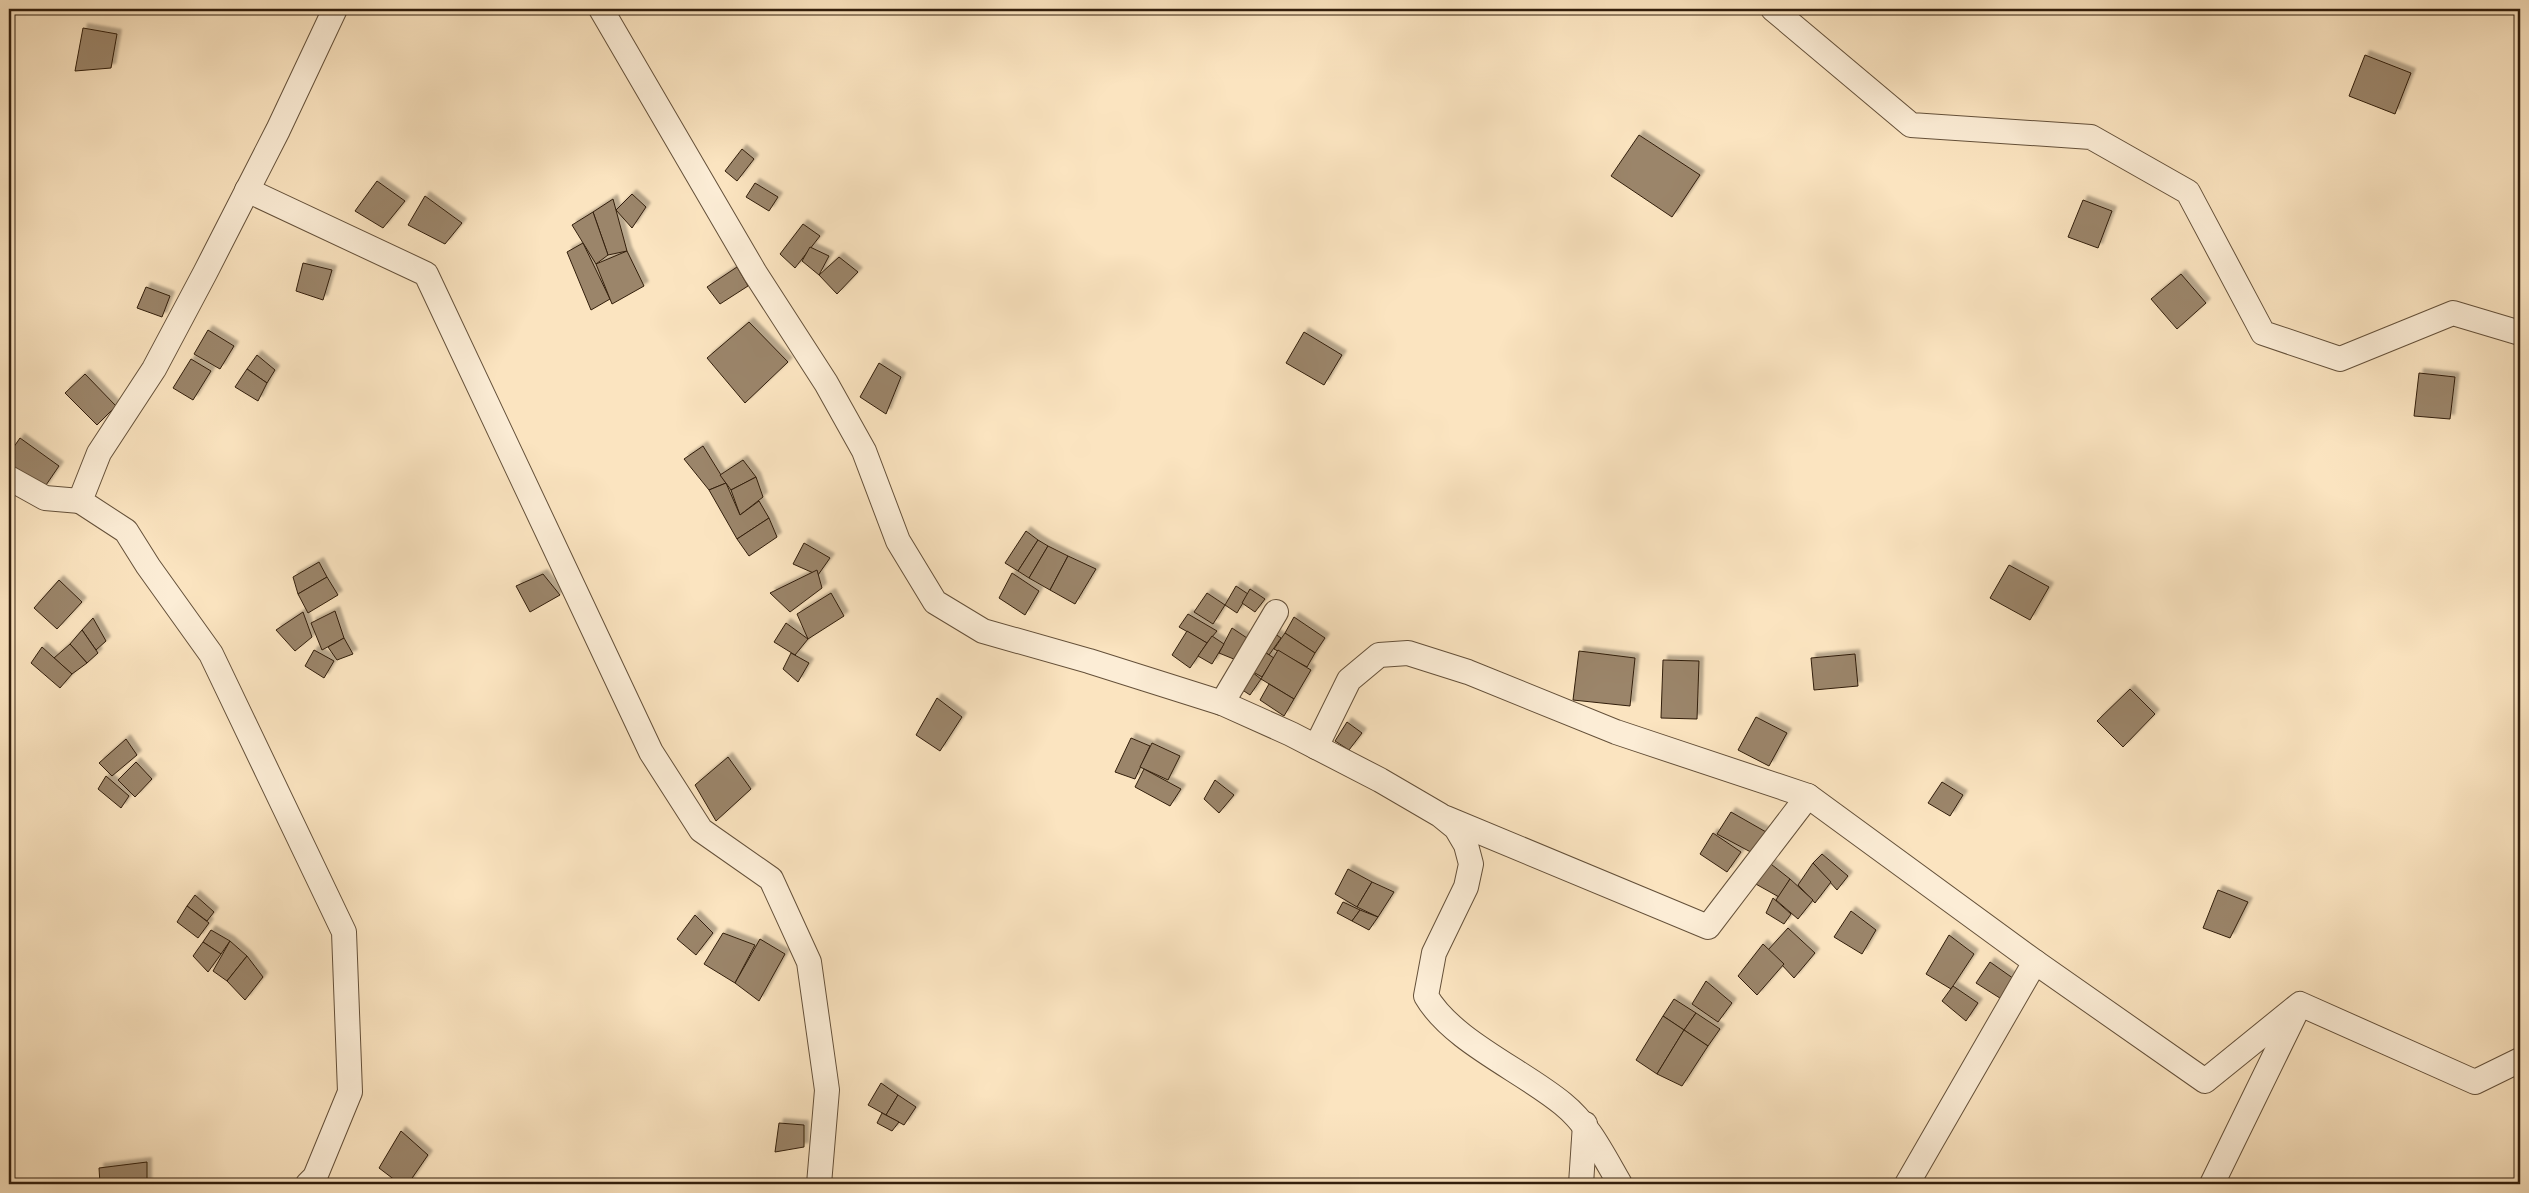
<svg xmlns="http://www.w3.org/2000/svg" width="2529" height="1193" font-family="'IM FELL French Canon',serif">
<defs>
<filter id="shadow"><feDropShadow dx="4.5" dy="-4.5" stdDeviation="1" flood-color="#0004"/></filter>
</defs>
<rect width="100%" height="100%" fill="#fbe4c0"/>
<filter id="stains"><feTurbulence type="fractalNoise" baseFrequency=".004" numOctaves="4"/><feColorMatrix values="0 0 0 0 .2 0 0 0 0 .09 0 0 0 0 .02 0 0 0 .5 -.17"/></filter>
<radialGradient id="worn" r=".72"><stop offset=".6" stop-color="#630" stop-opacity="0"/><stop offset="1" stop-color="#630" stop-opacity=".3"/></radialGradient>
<!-- building -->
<g fill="#9b856a" stroke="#321e0c" filter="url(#shadow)">
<path d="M 83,28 L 117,34 L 111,68 L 75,71 Z"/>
<path d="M 2365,55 L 2411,73 L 2395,114 L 2349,96 Z"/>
<path d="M 1639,135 L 1700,175 L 1672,217 L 1611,176 Z"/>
<path d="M 742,149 L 754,159 L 737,181 L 725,171 Z"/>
<path d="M 377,181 L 405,201 L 383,228 L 355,211 Z"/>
<path d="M 755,183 L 778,197 L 769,211 L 746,197 Z"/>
<path d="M 632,194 L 646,207 L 632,228 L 616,210 Z"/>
<path d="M 425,196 L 462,223 L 445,244 L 408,225 Z"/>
<path d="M 613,199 L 627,251 L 608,255 L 593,212 Z"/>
<path d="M 2083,200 L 2112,211 L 2098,248 L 2068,237 Z"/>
<path d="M 593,212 L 608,255 L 596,264 L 572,225 Z"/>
<path d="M 803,224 L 820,236 L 795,268 L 780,254 Z"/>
<path d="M 583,243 L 610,299 L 591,310 L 567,252 Z"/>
<path d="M 810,247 L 829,256 L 819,275 L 802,261 Z"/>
<path d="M 627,251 L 644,286 L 612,304 L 596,264 Z"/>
<path d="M 839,257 L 858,272 L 837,294 L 819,275 Z"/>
<path d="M 303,263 L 332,270 L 323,300 L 296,291 Z"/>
<path d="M 737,267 L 748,286 L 720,304 L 707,287 Z"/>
<path d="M 2181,274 L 2206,303 L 2177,329 L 2151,299 Z"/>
<path d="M 146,287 L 170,296 L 162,317 L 137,308 Z"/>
<path d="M 749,322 L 788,362 L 745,403 L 707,358 Z"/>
<path d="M 208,330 L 234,346 L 220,369 L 194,354 Z"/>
<path d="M 1304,332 L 1342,355 L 1324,385 L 1286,363 Z"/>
<path d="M 257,355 L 275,370 L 267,383 L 247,369 Z"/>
<path d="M 191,359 L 211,371 L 193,400 L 173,388 Z"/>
<path d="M 879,363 L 901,377 L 886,414 L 860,397 Z"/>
<path d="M 247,369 L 267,383 L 258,401 L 235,387 Z"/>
<path d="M 2419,373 L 2455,377 L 2450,419 L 2414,416 Z"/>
<path d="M 85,374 L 116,406 L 97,425 L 65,393 Z"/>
<path d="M 20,438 L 59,466 L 44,488 L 9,463 L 9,454 Z"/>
<path d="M 703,446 L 726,483 L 709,490 L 684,459 Z"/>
<path d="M 743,460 L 756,477 L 731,490 L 720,475 Z"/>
<path d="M 756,477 L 763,497 L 740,515 L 731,490 Z"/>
<path d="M 726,483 L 740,515 L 759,501 L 769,518 L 737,539 L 709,490 Z"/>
<path d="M 769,518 L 777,537 L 749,556 L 737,539 Z"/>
<path d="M 1026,531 L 1038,540 L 1018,571 L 1005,563 Z"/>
<path d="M 1038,540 L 1048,546 L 1029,578 L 1018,571 Z"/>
<path d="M 804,543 L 830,558 L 818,575 L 793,564 Z"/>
<path d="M 1048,546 L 1068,556 L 1050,590 L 1029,578 Z"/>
<path d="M 1068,556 L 1096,569 L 1075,604 L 1050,590 Z"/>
<path d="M 319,562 L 327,577 L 298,594 L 293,577 Z"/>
<path d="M 2009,565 L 2049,587 L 2030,620 L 1990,598 Z"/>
<path d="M 817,570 L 822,588 L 790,612 L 770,593 Z"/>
<path d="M 1012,573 L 1039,591 L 1025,615 L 999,598 Z"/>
<path d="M 543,574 L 560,595 L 530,612 L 516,586 Z"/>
<path d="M 327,577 L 338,595 L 308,613 L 298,594 Z"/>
<path d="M 59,580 L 82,602 L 57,629 L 34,608 Z"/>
<path d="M 1236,586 L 1248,594 L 1237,613 L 1225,605 Z"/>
<path d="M 1250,589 L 1265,599 L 1255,612 L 1242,603 Z"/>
<path d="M 831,593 L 844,616 L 808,639 L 797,614 Z"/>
<path d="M 1207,593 L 1225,605 L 1213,624 L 1194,612 Z"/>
<path d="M 335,611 L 344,638 L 322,650 L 311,623 Z"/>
<path d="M 303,612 L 312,637 L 295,651 L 276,630 Z"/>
<path d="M 1188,614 L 1217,631 L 1207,643 L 1179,627 Z"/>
<path d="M 1294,617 L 1325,638 L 1315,653 L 1285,633 Z"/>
<path d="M 93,618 L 106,641 L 96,650 L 82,630 Z"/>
<path d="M 786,623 L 808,639 L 795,655 L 774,642 Z"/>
<path d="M 1232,628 L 1253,642 L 1241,662 L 1219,653 Z"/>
<path d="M 82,630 L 98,653 L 87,663 L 70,644 Z"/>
<path d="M 1187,631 L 1207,643 L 1190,668 L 1172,655 Z"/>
<path d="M 1271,631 L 1281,638 L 1269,655 L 1260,649 Z"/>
<path d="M 1285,633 L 1315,653 L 1307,667 L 1274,649 Z"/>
<path d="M 1212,636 L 1224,644 L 1212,664 L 1198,656 Z"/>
<path d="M 344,638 L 353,654 L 337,660 L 328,647 Z"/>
<path d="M 70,644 L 87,663 L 72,674 L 54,658 Z"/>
<path d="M 42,647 L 72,674 L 60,688 L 31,663 Z"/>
<path d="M 1260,649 L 1274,658 L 1262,677 L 1248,669 Z"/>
<path d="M 314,650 L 334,661 L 324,678 L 305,666 Z"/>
<path d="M 1278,650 L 1311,670 L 1294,699 L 1261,679 Z"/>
<path d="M 1579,651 L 1635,658 L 1630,706 L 1573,700 Z"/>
<path d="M 791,653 L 809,663 L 798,682 L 783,669 Z"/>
<path d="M 1855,654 L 1858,686 L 1814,690 L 1811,658 Z"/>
<path d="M 1663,660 L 1699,661 L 1697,719 L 1661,718 Z"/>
<path d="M 1248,669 L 1261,679 L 1250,695 L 1238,687 Z"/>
<path d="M 1269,684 L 1294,699 L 1284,716 L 1260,700 Z"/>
<path d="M 2130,689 L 2155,714 L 2123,747 L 2097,721 Z"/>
<path d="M 937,698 L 962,717 L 940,751 L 916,735 Z"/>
<path d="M 1756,717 L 1787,733 L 1769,766 L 1738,750 Z"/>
<path d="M 1347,722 L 1362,733 L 1349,750 L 1335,741 Z"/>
<path d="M 1131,738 L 1150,746 L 1135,779 L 1115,772 Z"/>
<path d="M 126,739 L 137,755 L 112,776 L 99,763 Z"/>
<path d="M 1152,743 L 1180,756 L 1168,780 L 1140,767 Z"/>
<path d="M 728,757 L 751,789 L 716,821 L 695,785 Z"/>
<path d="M 136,762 L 152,779 L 135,797 L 118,780 Z"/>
<path d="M 1144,769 L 1181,789 L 1170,806 L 1135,787 Z"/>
<path d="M 106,776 L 129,796 L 121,808 L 98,789 Z"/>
<path d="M 1215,780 L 1234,795 L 1219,813 L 1204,799 Z"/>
<path d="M 1942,782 L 1963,795 L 1950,816 L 1928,803 Z"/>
<path d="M 1731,812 L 1773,836 L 1760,857 L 1717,834 Z"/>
<path d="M 1713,833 L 1741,852 L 1727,872 L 1700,854 Z"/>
<path d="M 1822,854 L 1848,876 L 1837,890 L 1813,863 Z"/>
<path d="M 1767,861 L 1790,879 L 1779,897 L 1754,883 Z"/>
<path d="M 1813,863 L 1831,882 L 1815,903 L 1798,885 Z"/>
<path d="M 1348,869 L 1372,882 L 1357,907 L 1335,894 Z"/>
<path d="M 1790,879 L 1813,900 L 1798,919 L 1776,900 Z"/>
<path d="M 1372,882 L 1394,892 L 1378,917 L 1357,907 Z"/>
<path d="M 2218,890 L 2248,902 L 2230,938 L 2203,928 Z"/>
<path d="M 195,895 L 214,912 L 207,921 L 187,906 Z"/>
<path d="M 1773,898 L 1791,914 L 1784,924 L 1766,913 Z"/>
<path d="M 1343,902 L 1360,910 L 1352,921 L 1337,913 Z"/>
<path d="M 187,906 L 209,923 L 198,938 L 177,922 Z"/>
<path d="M 1360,910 L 1378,917 L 1369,930 L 1352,921 Z"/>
<path d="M 1851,911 L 1876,930 L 1862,954 L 1834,937 Z"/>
<path d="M 695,915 L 713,933 L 696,955 L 677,939 Z"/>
<path d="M 1788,928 L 1815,953 L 1794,978 L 1768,950 Z"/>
<path d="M 211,930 L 230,941 L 221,954 L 203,942 Z"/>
<path d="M 723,933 L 755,945 L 735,983 L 704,964 Z"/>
<path d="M 1949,935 L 1974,954 L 1951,989 L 1926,974 Z"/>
<path d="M 760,939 L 785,954 L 759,1001 L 735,983 Z"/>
<path d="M 230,941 L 247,956 L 227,981 L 213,971 Z"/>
<path d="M 203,942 L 221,954 L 208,972 L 193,956 Z"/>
<path d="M 1763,944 L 1784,964 L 1757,995 L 1738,976 Z"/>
<path d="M 247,956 L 263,977 L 245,1000 L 227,981 Z"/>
<path d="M 1990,962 L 2017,981 L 2003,1000 L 1976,983 Z"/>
<path d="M 1706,981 L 1732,1003 L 1718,1022 L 1692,1004 Z"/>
<path d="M 1953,986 L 1978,1003 L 1966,1021 L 1942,1001 Z"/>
<path d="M 1674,999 L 1696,1013 L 1684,1030 L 1663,1016 Z"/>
<path d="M 1696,1013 L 1720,1029 L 1708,1046 L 1684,1030 Z"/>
<path d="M 1663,1016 L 1684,1030 L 1657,1074 L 1636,1060 Z"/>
<path d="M 1684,1030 L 1708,1046 L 1682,1086 L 1657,1074 Z"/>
<path d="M 881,1083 L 898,1095 L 886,1115 L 868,1105 Z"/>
<path d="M 898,1095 L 916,1107 L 904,1125 L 886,1115 Z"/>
<path d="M 882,1113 L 899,1122 L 892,1131 L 877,1123 Z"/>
<path d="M 779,1123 L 804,1125 L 804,1147 L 775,1152 Z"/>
<path d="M 401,1131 L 428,1155 L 408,1184 L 400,1184 L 379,1168 Z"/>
<path d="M 147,1162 L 147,1184 L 100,1184 L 99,1168 Z"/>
</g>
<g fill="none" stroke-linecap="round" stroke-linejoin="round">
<!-- street casing -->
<g stroke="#645039" stroke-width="26">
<g id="street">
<path d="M 601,9 L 755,273 L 826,383 L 864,451 L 898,541 L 935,602 L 983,631 L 1089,661 L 1222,703 L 1291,734 L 1380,780 L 1440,815 L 1456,828 L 1466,845 L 1471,864 L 1466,887 L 1434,953 L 1426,996 C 1452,1041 1522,1070 1563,1104 C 1589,1125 1603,1155 1620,1184"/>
<path d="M 1773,9 L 1911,125 L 2091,137 L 2188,192 L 2263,333 L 2340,359 L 2453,313 L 2520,333"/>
<path d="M 247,190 L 426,274 L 651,752 L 701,830 L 771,879 L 809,962 L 827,1090 L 819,1184"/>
<path d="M 9,478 L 45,498 L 80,501"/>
<path d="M 1222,703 L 1276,612"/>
<path d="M 1316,747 L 1349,680 L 1379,655 L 1408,653 L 1468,672 L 1616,732 L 1808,796 L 2035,962 L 2205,1081 L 2300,1004 L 2475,1082 L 2520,1060"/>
<path d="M 1446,818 L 1708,927 L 1808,796"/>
<path d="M 308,1184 L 315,1177 L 350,1092 L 344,932 L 211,654 L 148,566 L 126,531 L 80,501 L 99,453 L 154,369 L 205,273 L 278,130 L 335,9"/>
<path d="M 1581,1184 L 1585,1124"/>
<path d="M 1907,1184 L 2035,962"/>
<path d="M 2212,1184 L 2297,1010"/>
</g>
</g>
<!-- street -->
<use href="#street" stroke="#fcedd6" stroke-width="24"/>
</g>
<!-- margin -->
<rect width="2529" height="1193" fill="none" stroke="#fbe4c0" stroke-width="30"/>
<rect x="10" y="10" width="2509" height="1173" fill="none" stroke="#321e0c" stroke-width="2.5"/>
<rect x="15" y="15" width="2499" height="1163" fill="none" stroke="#321e0c"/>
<rect width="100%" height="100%" filter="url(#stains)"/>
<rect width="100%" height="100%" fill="url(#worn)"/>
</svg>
